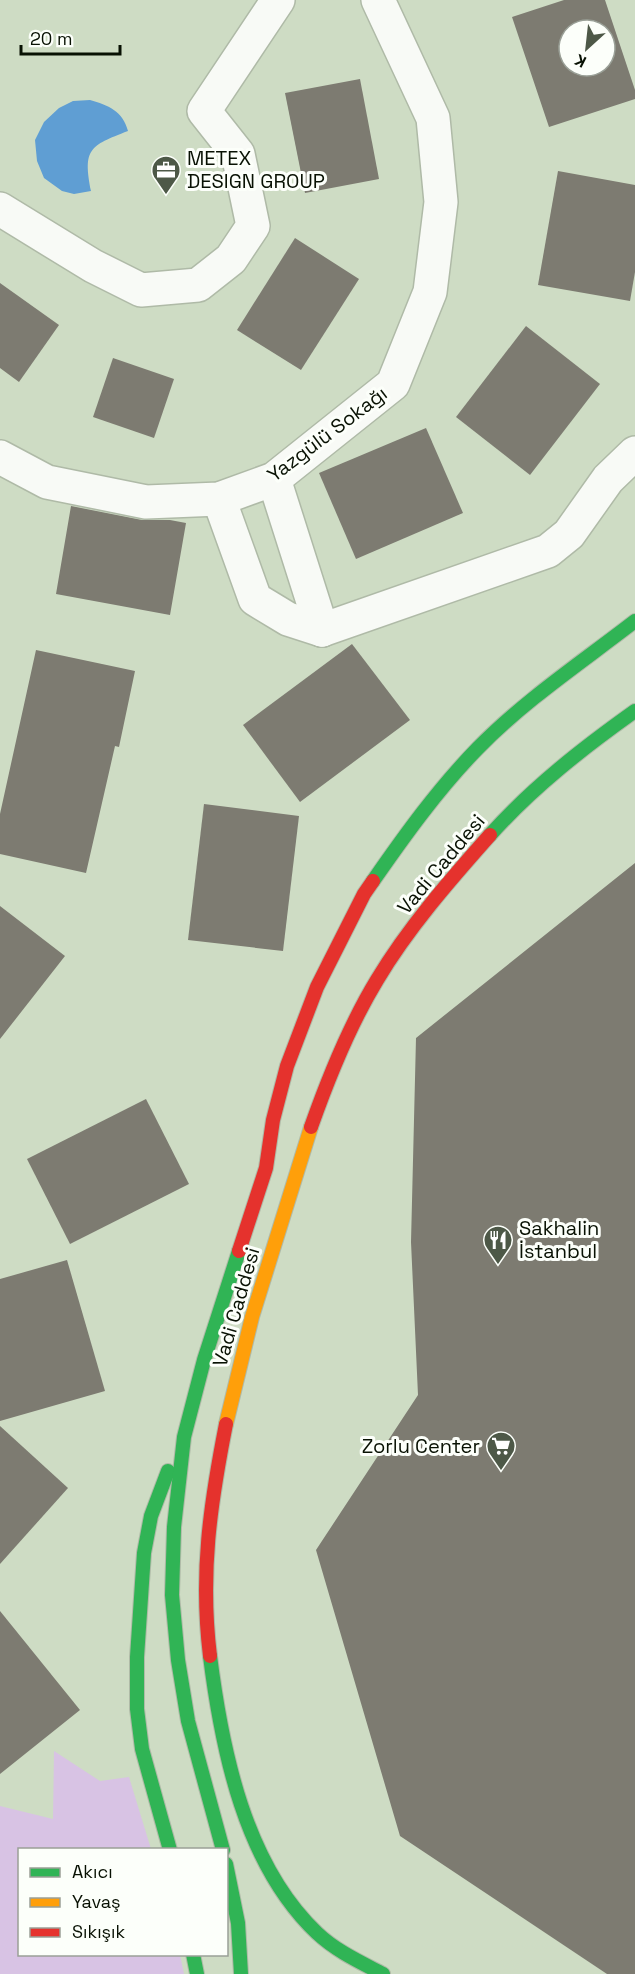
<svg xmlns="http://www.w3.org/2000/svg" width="635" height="1974" font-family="'Space Grotesk',sans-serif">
<rect width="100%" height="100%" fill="#cedcc4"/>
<!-- green -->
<path fill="#d8c3e4" d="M 54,1751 L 100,1781 L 129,1777 L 151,1849 L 20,1850 L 20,1954 L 180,1955 L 184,1974 L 0,1974 L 0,1806 L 53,1819 Z"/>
<!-- water -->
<path fill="#5f9ed3" d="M 90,100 C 108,105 123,111 128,131 C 89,146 83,149 91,191 L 74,194 L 62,191 L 44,178 L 37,161 L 35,140 L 44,122 L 59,108 L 73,101 Z"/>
<!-- building -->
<g fill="#7d7b71" fill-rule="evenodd">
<path d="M 564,0 L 605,0 L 635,90 L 635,99 L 549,127 L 512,17 ZM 569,30 L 605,30 L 605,66 L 569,66 Z"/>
<path d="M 360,79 L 379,179 L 305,193 L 285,93 Z"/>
<path d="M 558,171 L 635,185 L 635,272 L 630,301 L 538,285 Z"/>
<path d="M 295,238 L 359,279 L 301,370 L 237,330 Z"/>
<path d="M 0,283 L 59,325 L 19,382 L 0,368 Z"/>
<path d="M 526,326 L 600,384 L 530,475 L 456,417 Z"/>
<path d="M 113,358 L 174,379 L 154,438 L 93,417 Z"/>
<path d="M 426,428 L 463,513 L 356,559 L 319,473 Z"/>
<path d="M 71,506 L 142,520 L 170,520 L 186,523 L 170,615 L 56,594 Z"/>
<path d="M 352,644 L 410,720 L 300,802 L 243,725 Z"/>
<path d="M 36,650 L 135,671 L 119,747 L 115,746 L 86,873 L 0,854 L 0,814 Z"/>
<path d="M 204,804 L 299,816 L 283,951 L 188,940 Z"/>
<path d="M 635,863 L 635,1974 L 607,1974 L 400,1836 L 316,1550 L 418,1395 L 411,1242 L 416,1038 Z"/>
<path d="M 0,906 L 65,956 L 0,1039 Z"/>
<path d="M 146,1099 L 189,1184 L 70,1244 L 27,1159 Z"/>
<path d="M 67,1260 L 105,1391 L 0,1421 L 0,1279 Z"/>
<path d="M 0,1426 L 68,1488 L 0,1564 Z"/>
<path d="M 0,1611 L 80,1710 L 0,1774 Z"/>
</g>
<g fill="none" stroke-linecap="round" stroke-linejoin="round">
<!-- street casing -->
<g stroke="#afbaa7" stroke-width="36">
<g id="street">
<path d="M 0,209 L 93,266 L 141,290 L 198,285 L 231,259 L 253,226 L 238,154 L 204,111 L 278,0"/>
<path d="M 0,457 L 47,482 L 146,502 L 219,499 L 274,479 L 393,384 L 430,292 L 441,202 L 433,118 L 378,0"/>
<path d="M 274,479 L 322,630"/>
<path d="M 219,499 L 255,599 L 288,619 L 322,630"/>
<path d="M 322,630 L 548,551 L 569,534 L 608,479 L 635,453"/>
</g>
</g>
<!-- fast casing -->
<g stroke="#afbaa7" stroke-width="16">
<g id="fast">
<path d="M 490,835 C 533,787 583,748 635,711"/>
<path d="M 373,881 C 405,835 438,789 478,748 C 525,700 582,662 635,621"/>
<path d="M 168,1471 L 151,1516 L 144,1553 L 137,1657 L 137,1709 L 142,1749 L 170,1850"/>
<path d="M 210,1656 C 222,1751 245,1865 317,1933 C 336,1951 360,1962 383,1974"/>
<path d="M 223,1850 L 188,1721 L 178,1660 L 172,1595 L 174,1527 L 184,1437 L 204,1360 L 239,1251"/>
<path d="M 226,1864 L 238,1923 L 241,1974"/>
<path d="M 193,1954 L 197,1974"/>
</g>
</g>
<!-- slow casing -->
<g stroke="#afbaa7" stroke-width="16">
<path id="slow" d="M 226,1424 L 252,1317 L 311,1127"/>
</g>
<!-- jam casing -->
<g stroke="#afbaa7" stroke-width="16">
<g id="jam">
<path d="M 311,1127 C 329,1076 349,1026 377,980 C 408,928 450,880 490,835"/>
<path d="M 239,1251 L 266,1168 L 273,1120 L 287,1066 L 317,987 L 364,894 L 373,881"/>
<path d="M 210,1656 C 200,1574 210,1505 226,1424"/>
</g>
</g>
<!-- street -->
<use href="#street" stroke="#f8faf6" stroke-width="33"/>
<!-- fast -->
<use href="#fast" stroke="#30b455" stroke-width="14"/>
<!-- slow -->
<use href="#slow" stroke="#ff9f0a" stroke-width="14"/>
<!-- jam -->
<use href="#jam" stroke="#e5322d" stroke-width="14"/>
</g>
<!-- icons -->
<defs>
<g id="office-pin" transform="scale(1.5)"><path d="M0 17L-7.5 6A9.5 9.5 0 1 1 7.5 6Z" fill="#4d5847" stroke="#fcfffa"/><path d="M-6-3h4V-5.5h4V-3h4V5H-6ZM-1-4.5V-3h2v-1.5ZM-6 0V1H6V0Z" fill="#fff"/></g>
<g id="restaurant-pin" transform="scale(1.5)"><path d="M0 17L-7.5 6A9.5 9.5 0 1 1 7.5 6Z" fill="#4d5847" stroke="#fcfffa"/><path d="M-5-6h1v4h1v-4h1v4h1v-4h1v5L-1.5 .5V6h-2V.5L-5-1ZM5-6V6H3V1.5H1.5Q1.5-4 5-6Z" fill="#fff"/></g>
<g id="supermarket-pin" transform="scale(1.5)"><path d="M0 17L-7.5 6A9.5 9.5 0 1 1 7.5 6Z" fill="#4d5847" stroke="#fcfffa"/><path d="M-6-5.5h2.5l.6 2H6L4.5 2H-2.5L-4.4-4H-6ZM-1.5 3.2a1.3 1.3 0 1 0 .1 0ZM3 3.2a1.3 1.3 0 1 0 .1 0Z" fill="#fff"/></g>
</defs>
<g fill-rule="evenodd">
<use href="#office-pin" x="166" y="170"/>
<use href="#restaurant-pin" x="498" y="1240"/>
<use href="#supermarket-pin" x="501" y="1446"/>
</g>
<g text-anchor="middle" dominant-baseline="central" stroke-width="6" stroke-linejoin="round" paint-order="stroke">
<!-- poi labels -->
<g font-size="20" fill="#081103" stroke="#fcfffa" text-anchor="start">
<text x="187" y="158">METEX<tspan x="187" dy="23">DESIGN GROUP</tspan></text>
<text x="519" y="1228">Sakhalin<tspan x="519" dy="23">İstanbul</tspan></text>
<text x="480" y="1446" text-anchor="end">Zorlu Center</text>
</g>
<!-- street labels -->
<g font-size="20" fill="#081103" stroke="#fcfffa">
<text transform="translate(327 434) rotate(-37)">Yazgülü Sokağı</text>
<text transform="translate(441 864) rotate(-50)">Vadi Caddesi</text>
<text transform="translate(236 1307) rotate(-74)">Vadi Caddesi</text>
</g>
</g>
<!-- legend -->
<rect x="18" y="1848" width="210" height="108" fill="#fcfffa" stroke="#9aa097" stroke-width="1.5"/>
<rect x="30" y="1868" width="30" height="9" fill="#30b455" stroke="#9aa097" stroke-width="1.5"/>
<text x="72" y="1878" font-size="18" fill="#081103">Akıcı</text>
<rect x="30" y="1898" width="30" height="9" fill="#ff9f0a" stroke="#9aa097" stroke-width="1.5"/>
<text x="72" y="1908" font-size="18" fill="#081103">Yavaş</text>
<rect x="30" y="1928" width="30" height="9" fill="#e5322d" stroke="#9aa097" stroke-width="1.5"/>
<text x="72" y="1938" font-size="18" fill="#081103">Sıkışık</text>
<!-- north arrow -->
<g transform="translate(587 48) rotate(207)"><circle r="28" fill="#fcfffa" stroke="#9aa097" stroke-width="1.5"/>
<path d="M0-4.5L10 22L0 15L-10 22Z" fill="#4d5847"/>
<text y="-9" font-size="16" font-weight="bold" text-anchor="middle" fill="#081103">K</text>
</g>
<!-- scale -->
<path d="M21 45v9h99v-9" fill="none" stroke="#081103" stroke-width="3"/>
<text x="30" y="45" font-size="18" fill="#081103" stroke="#fcfffa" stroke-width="4.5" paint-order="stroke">20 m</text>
</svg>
